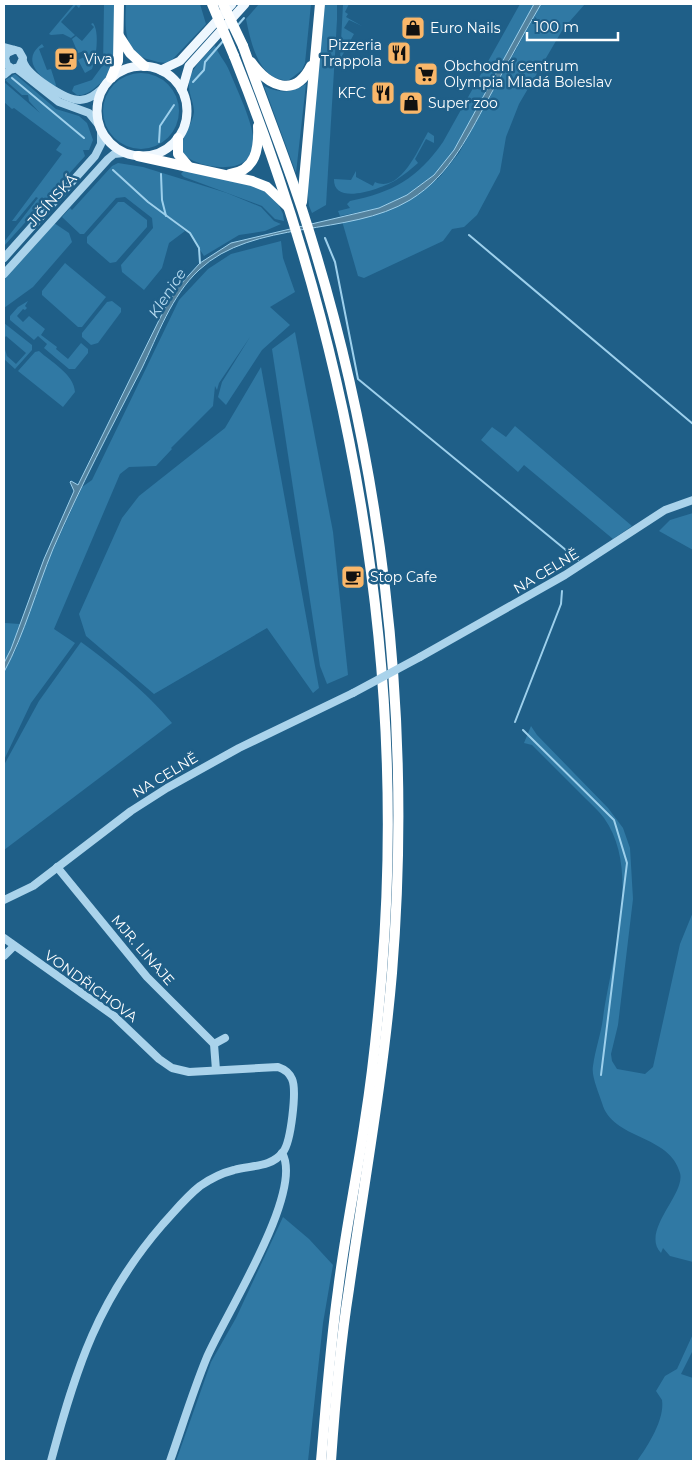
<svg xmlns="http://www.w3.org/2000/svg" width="697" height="1465" font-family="Montserrat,sans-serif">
<rect width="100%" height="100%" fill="#1f5f88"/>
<!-- green -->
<g fill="#3079a4">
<path d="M 74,4 L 81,4 L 79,8 L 76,5 L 61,22 L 75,35 L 71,38 L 63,34 L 51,35 L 49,34 Z"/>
<path d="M 104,4 L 115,4 C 113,24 116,44 113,64 C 112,74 89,98 77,95 L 72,91 L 74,86 L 92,80 L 103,65 Z"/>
<path d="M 126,4 L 200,4 L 206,24 L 170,62 C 163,64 158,62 151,60 C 123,54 125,27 126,4 Z"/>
<path d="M 259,4 L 311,4 L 305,63 L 302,70 L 289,80 C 259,82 251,43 246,19 Z"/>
<path d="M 325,4 L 337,4 L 337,20 L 326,205 L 312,213 L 309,206 L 307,186 Z"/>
<path d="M 343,4 L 349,4 L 345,12 L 348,14 L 346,17 L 362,26 L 349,20 L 344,28 L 354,34 L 342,56 L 346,59 L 342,62 L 340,60 Z"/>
<path d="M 520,4 L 534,4 L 454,150 L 434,175 L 407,195 L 379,208 L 340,216 L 338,211 L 350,208 L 347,204 L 350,201 C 393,192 417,179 443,142 Z"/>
<path d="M 541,4 L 585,4 L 563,29 L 519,104 L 506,137 L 500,172 L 477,215 L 464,227 L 452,229 L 443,241 L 364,278 L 358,276 L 342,221 L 380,213 L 438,179 L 459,153 Z"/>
<path d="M 93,23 C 100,32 96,59 92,69 L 85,73 L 78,60 L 86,56 L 85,51 L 78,53 L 72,39 L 76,36 L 82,41 L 94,27 L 91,24 Z"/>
<path d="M 42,44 L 44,47 L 39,49 L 47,70 L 51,69 L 56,85 L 55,87 C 38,76 21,59 42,44 Z"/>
<path d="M 215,45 C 218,54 224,60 228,68 C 235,85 251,118 253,136 C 261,183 187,167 182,151 C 179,139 193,124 194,112 C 194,103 189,95 189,86 C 188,70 205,56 215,45 Z"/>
<circle cx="141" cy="111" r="38"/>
<path d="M 15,74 L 56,109 L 79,116 L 87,123 L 93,140 L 89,150 L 83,150 L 85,156 L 4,246 L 4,242 L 38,198 L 36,197 L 16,221 L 12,221 L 62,154 L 56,150 L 61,143 L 14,108 L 12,109 L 4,102 L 4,82 L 40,113 L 29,101 L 28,95 L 22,95 L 5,80 Z"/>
<path d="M 306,84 L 296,173 L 264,86 C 281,94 290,93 306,84 Z"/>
<path d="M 428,132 L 434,136 L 434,143 L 426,139 L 415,159 L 418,163 C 411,169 404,175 396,180 C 383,188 333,207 334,179 L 351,180 L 356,171 L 356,177 L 373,186 L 375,182 C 400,194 419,148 428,132 Z"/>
<path d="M 118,163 L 143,167 L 227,193 L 261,207 L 274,221 L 281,224 L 265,231 L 239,235 L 204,256 L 187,230 L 151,203 L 185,231 L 169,243 L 162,268 L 144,290 L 122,272 L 121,265 L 153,228 L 152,218 L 125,197 L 116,198 L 84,234 L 80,234 L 62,217 L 96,178 L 70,208 L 72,210 L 112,166 Z"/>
<path d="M 184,170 L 261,188 L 277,201 L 283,214 L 284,221 L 275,219 L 262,206 L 184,177 L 181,174 Z"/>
<path d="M 118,202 L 124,202 L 147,220 L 147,227 L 116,262 L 110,263 L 87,243 L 87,237 Z"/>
<path d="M 54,223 L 69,233 L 72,242 L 33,287 L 4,308 L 4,278 Z"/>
<path d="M 281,241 L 283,258 L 295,292 L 270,307 L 290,325 L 262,350 L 226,405 L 218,397 L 222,382 L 250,337 L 219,383 L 217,390 L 215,386 L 213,406 L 171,448 L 172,449 L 156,466 L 129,467 L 120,474 L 54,629 L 75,643 L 31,703 L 4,760 L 4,672 L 16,649 L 48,561 L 82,487 L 92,480 L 179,300 L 208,269 L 231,254 Z"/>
<path d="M 65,263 L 106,297 L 82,327 L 78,327 L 42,295 L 42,291 Z"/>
<path d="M 28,301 L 25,306 L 27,308 L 25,310 L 23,309 L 17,316 L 23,322 L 29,316 L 45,329 L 41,335 L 57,347 L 56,349 L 68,359 L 81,343 L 88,349 L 88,353 L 75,369 L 69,369 L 44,348 L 47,344 L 38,336 L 34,340 L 10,320 L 10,316 L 18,307 Z"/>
<path d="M 112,301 L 121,308 L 121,312 L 98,343 L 91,345 L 82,337 L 82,333 L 107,302 Z"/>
<path d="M 4,323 L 32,345 L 32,350 L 15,369 L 4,359 L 4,346 L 7,356 L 16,364 L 26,353 L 6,336 L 4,339 Z"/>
<path d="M 295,332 L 333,532 L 348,675 L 327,684 L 320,666 L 272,349 Z"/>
<path d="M 39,351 C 51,362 74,374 75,392 L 63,407 L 18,371 L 35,352 Z"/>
<path d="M 261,367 L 319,688 L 313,693 L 267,628 L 154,694 L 86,636 L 79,614 L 122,518 L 139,496 L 225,428 Z"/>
<path d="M 515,426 L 632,526 L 613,539 L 524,465 L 518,472 L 481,440 L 492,427 L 506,437 Z"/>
<path d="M 693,513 L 693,550 L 659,531 L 670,520 Z"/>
<path d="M 5,623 L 20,624 L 11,649 L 4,663 Z"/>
<path d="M 81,642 C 116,668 144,690 172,723 L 4,850 L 4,765 L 39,701 Z"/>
<path d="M 531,726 L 537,735 L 608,808 L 623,828 L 630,848 L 633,899 L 618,1025 L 611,1054 L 612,1061 L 617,1069 L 645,1074 L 653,1067 L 680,944 L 693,912 L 693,1262 L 670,1256 L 663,1248 L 661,1253 C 640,1231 686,1194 680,1173 C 670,1134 612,1140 602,1103 C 599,1093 591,1076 593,1066 C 595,1050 601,1034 603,1018 C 611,959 642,871 604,818 C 599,811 592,805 586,799 C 568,781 550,763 532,745 L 524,743 Z"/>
<path d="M 283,1217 L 309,1239 L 333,1265 L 323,1323 L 308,1461 L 176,1461 L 211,1362 L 236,1318 Z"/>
<path d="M 693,1334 L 693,1350 L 681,1374 L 693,1378 L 693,1461 L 637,1461 C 648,1446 665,1419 662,1400 L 656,1391 L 665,1376 L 677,1369 Z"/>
</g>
<!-- water -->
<path fill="#55839e" stroke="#9dd0ec" d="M 534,4 L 541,4 C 524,33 508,62 492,92 C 470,132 451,175 410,200 C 349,237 253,219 199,270 C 171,296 158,335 142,368 C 111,428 80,487 53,549 C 36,590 25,633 4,672 L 4,663 L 11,649 L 44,559 L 74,491 L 70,482 L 71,481 L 78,485 L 165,308 L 178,287 L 200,263 L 231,243 L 379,208 L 407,195 L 434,175 L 454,150 Z"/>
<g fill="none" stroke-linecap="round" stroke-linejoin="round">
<!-- stream -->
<g stroke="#9dd0ec" stroke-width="2">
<path d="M 237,26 L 244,18"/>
<path d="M 12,78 L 84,138"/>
<path d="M 193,82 L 204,70 L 205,62 L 224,40"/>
<path d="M 159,142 L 160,126 L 174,105"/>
<path d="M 113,170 L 148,202 L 190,233 L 199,248 L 200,263"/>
<path d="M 161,174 L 162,200 L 166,216"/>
<path d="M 469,235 L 693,424"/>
<path d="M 325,238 L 335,262 L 358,379 L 578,560"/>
<path d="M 515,722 L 561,604 L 562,591"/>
<path d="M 523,730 L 614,820 L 627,863 L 601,1075"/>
</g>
<!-- minor -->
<g stroke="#aad3eb" stroke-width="8">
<path d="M 4,47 L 19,51 L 23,58 L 19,67 L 10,70 L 4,75"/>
<path d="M 23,61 C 27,75 65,100 80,100 C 90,100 97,93 104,87"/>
<path d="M 16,68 L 59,102 L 89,113 L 98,124"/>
<path d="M 13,69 L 7,65 L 5,58 L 7,53 L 14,50"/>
<path d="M 4,258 L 95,156 L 101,144 L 101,131"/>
<path d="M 4,274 L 108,159 L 114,154 L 124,153"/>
<path d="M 420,657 L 565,575 L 665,510 L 693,500"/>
<path d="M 57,867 L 147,977 L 214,1044 L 216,1070"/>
<path d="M 4,900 L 33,886 L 131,811 L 167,788 L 239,748 L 353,693"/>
<path d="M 4,938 L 114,1016 L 159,1059 L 172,1068 L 189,1072 L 278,1067 C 284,1069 289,1072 292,1079 C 297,1090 291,1142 283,1152 C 271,1168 251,1165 234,1170 C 222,1173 210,1179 200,1186 C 186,1197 175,1211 163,1224 C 98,1299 76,1368 51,1461"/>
<path d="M 4,956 L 14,946"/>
<path d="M 214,1044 L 225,1038"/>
<path d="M 170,1461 C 182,1427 193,1391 207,1357 C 224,1317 305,1191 282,1153"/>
</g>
<!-- major -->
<g stroke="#eef7fe" stroke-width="9">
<circle cx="142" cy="111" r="45"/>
<path d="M 161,70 L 180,61 L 232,4"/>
<path d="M 182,90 L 189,66 L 245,4"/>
</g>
<!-- highway -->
<g stroke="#fff" stroke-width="10">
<path d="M 119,36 L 130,53 L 144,66"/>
<path d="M 243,46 C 262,100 284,154 302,209 C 382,455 413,715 392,973 C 383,1079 364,1183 349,1289 C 340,1346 335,1403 331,1461"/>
<path d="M 234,56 C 350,346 407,658 382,970 C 378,1020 373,1070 365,1120 C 357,1176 345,1233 338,1290 C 330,1347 326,1404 321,1461"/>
<path d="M 251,62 C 268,86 295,99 311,66"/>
<path d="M 111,78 L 118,61 L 119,4"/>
<path d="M 178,138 L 178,154 L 188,166"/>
<path d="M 138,156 L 252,181 L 267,187 L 288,207"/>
<path d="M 230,174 C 256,171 259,148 258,126"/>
<path d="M 302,202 L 320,4"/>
</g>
<!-- minor-bridge -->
<path stroke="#aad3eb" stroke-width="8" d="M 353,693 L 420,657"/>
<!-- highway-bridge -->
<g stroke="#fff" stroke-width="10">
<path d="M 212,4 L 234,56"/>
<path d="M 223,4 L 243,46"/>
</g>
</g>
<!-- icons -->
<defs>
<g id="shop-square" transform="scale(1.25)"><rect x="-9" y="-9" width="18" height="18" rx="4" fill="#f9b76a" stroke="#1f5f88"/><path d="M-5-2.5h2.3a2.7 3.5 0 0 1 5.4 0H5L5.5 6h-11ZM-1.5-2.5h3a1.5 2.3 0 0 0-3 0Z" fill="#111"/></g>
<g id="restaurant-square" transform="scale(1.25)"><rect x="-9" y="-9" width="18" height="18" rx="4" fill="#f9b76a" stroke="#1f5f88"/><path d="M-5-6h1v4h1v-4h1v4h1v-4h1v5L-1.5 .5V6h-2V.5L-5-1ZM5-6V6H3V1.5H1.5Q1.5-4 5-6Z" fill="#111"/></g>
<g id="cafe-square" transform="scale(1.25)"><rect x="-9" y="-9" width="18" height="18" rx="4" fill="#f9b76a" stroke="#1f5f88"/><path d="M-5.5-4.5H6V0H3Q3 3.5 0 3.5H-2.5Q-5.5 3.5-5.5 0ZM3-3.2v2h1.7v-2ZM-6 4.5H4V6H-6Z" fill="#111"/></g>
<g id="supermarket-square" transform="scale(1.25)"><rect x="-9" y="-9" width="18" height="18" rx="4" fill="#f9b76a" stroke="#1f5f88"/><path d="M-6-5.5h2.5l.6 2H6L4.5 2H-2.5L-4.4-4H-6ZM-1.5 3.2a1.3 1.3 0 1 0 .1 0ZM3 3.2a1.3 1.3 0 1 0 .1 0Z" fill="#111"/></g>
</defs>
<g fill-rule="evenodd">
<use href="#shop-square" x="413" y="28"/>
<use href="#restaurant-square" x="399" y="53"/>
<use href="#cafe-square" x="66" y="59"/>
<use href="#supermarket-square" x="426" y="74"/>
<use href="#restaurant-square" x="383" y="93"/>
<use href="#shop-square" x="411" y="103"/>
<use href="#cafe-square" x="353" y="577"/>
</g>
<g text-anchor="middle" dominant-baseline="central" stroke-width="5" stroke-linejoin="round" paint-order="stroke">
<!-- poi labels -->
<g font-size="14" fill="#fff" stroke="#1f5f88" text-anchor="start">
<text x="430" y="28">Euro Nails</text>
<text x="382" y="45" text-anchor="end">Pizzeria<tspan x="382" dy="16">Trappola</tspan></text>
<text x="84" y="59">Viva</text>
<text x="444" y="66">Obchodní centrum<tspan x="444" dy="16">Olympia Mladá Boleslav</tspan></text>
<text x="366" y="93" text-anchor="end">KFC</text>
<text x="428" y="103">Super zoo</text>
<text x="370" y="577">Stop Cafe</text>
</g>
<!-- street labels -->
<g font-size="14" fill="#fff" stroke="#1f5f88">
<text transform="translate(52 200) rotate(-48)">JIČÍNSKÁ</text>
<text transform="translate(546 571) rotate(-31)">NA CELNĚ</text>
<text transform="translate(165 775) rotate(-31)">NA CELNĚ</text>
<text transform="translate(143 950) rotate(49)">MJR. LINAJE</text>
<text transform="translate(91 986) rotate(36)">VONDŘICHOVA</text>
</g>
<!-- water labels -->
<g font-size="15" font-style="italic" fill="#b6dcf2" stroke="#1f5f88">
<text transform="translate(167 293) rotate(-57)">Klenice</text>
</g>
</g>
<!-- border -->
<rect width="697" height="1465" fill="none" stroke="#ffffff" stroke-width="10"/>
<!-- scale -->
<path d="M527 32v8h91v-8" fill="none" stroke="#ffffff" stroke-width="2.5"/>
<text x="534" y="32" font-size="15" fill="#ffffff" stroke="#1f5f88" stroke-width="4" paint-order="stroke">100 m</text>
</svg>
